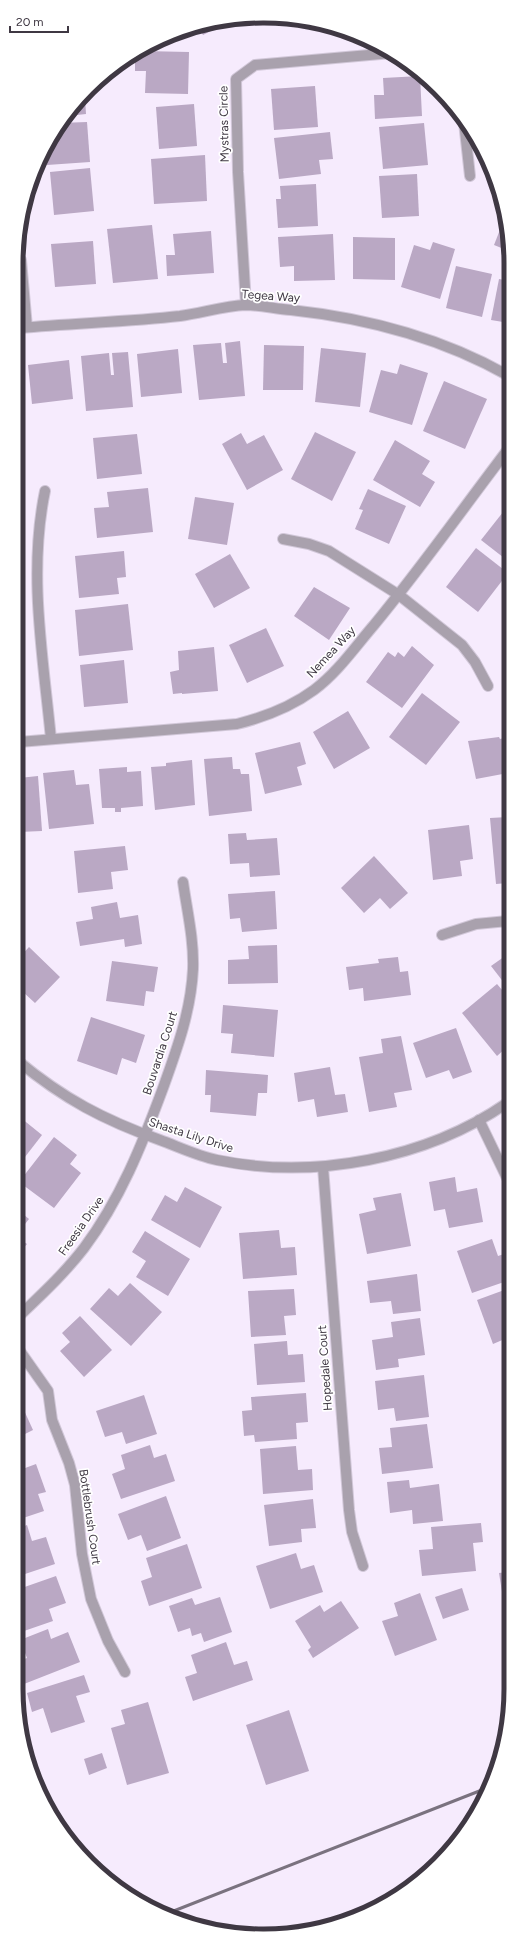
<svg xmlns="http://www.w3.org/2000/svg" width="527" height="1952" font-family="Figtree,sans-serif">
<rect width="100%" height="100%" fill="#f6ebfd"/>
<!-- building -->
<g fill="#baa8c4">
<path d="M 215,21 L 230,21 L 203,35 L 199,28 Z"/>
<path d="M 143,51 L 189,52 L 188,94 L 145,93 L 146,71 L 135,71 L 135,54 Z"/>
<path d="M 420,76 L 422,116 L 375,119 L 374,95 L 384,95 L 383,78 Z"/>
<path d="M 315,86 L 318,127 L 274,130 L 271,89 Z"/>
<path d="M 85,99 L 86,114 L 68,116 L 83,100 Z"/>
<path d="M 194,104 L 197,146 L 159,149 L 156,107 Z"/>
<path d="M 87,122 L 90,162 L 47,165 L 46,154 L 58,126 L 60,123 Z"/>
<path d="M 424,123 L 428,165 L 383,169 L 379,127 Z"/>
<path d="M 330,132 L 333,159 L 319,160 L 321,174 L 279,179 L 274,138 Z"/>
<path d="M 205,155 L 207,201 L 154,204 L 151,159 Z"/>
<path d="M 90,168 L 94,211 L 54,215 L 50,172 Z"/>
<path d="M 417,174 L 419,216 L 382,218 L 379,176 Z"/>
<path d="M 316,184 L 318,226 L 278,228 L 276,199 L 281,199 L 280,186 Z"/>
<path d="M 505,217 L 509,231 L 509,251 L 494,245 Z"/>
<path d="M 152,225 L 158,279 L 113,283 L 107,229 Z"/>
<path d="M 211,231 L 214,273 L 167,276 L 166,255 L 175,255 L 173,234 Z"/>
<path d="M 333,234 L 335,280 L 294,281 L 294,266 L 280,267 L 278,237 Z"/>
<path d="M 353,237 L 395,238 L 395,280 L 353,279 Z"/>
<path d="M 93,241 L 96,284 L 55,287 L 51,244 Z"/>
<path d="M 433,242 L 455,249 L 440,299 L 401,287 L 414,245 L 430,250 Z"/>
<path d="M 456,266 L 492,274 L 482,317 L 446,308 Z"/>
<path d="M 499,279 L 509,281 L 509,323 L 491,320 Z"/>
<path d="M 240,341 L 245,396 L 199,400 L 193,345 L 221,343 L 223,363 L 227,363 L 225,343 Z"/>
<path d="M 264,345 L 304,346 L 303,390 L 263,390 Z"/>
<path d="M 321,348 L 366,353 L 360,407 L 315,402 Z"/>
<path d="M 178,349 L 182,393 L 141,397 L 137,354 Z"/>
<path d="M 128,352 L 133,407 L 86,411 L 81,356 L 109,353 L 111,375 L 114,375 L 112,353 Z"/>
<path d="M 69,360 L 73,399 L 32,404 L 28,365 Z"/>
<path d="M 400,364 L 428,373 L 412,425 L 369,412 L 381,370 L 397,374 Z"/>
<path d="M 444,381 L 487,399 L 465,449 L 423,431 Z"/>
<path d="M 315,432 L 356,452 L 332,501 L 291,479 Z"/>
<path d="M 241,433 L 247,444 L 264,435 L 283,470 L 247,490 L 222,444 Z"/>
<path d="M 137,434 L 142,474 L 97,479 L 93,438 Z"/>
<path d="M 395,440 L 430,461 L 422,474 L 435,482 L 420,507 L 373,480 Z"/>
<path d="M 148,488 L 153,532 L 97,538 L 94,508 L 109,507 L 107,492 Z"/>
<path d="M 368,489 L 406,506 L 389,544 L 355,529 L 363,510 L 359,509 Z"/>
<path d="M 195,497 L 234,503 L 227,545 L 188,539 Z"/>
<path d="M 507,507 L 508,508 L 508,561 L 481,540 Z"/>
<path d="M 476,548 L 508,573 L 478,612 L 446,587 Z"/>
<path d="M 124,551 L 126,577 L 117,578 L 119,594 L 79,598 L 75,556 Z"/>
<path d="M 230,554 L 250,588 L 214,608 L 195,574 Z"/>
<path d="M 314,587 L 350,608 L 329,640 L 294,616 Z"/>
<path d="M 128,604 L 133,650 L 79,656 L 75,610 Z"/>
<path d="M 266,628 L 284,666 L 247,683 L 229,645 Z"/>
<path d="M 412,646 L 434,665 L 402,708 L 366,682 L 388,652 L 395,657 L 398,652 L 404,657 Z"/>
<path d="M 214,647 L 218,691 L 182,694 L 182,693 L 173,694 L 170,672 L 179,670 L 178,651 Z"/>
<path d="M 124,660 L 128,703 L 84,707 L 80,665 Z"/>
<path d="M 422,693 L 460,722 L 426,765 L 389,737 Z"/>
<path d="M 348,711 L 370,748 L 334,769 L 313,732 Z"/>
<path d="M 499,737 L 500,739 L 508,737 L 508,773 L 476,779 L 468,741 Z"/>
<path d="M 300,742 L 306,764 L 297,767 L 302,785 L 265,794 L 255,753 Z"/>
<path d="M 232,757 L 233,769 L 240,769 L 241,774 L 249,774 L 252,811 L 209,816 L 204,759 Z"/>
<path d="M 192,760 L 195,805 L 155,810 L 151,767 L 166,766 L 166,763 Z"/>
<path d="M 127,767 L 127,772 L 141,771 L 143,806 L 121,808 L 121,812 L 115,812 L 115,808 L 102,808 L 99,769 Z"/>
<path d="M 74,770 L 76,785 L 89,784 L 94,824 L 49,829 L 43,773 Z"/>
<path d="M 38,776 L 42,831 L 19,832 L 19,778 Z"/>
<path d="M 508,817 L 508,883 L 496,884 L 490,818 Z"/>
<path d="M 469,825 L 473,859 L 460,861 L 462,876 L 433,880 L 428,830 Z"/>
<path d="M 246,833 L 247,840 L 277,838 L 280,875 L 250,877 L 249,863 L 230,864 L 228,834 Z"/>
<path d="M 125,846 L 128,870 L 111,872 L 113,889 L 78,893 L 74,851 Z"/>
<path d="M 374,856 L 408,893 L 390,909 L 380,898 L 364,913 L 341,888 Z"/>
<path d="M 275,891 L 277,929 L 242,932 L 240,918 L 230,919 L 228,894 Z"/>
<path d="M 117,902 L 120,918 L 138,915 L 142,944 L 125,947 L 124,939 L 80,946 L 76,922 L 93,919 L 91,907 Z"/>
<path d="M 277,945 L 278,983 L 228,984 L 228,960 L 249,959 L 248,946 Z"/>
<path d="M 29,947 L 60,977 L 35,1003 L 22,991 L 18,994 L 18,959 Z"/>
<path d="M 508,954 L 508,988 L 491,966 Z"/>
<path d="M 398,957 L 400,972 L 408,971 L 411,995 L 364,1001 L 363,988 L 349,990 L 346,967 L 379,963 L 378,959 Z"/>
<path d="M 112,961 L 158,967 L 154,992 L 146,991 L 144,1006 L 106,1001 Z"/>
<path d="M 497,984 L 508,997 L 507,1047 L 497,1056 L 462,1013 Z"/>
<path d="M 223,1005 L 278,1010 L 274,1057 L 231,1053 L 233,1034 L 221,1033 Z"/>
<path d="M 91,1017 L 145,1035 L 136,1063 L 122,1058 L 117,1075 L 77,1061 Z"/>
<path d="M 456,1028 L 472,1072 L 453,1079 L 449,1070 L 426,1078 L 413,1043 Z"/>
<path d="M 401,1036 L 412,1090 L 394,1093 L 397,1107 L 369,1112 L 359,1057 L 383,1053 L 381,1039 Z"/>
<path d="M 330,1067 L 335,1095 L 345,1094 L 348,1112 L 317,1117 L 314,1099 L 298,1102 L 294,1073 Z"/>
<path d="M 206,1070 L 268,1075 L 267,1093 L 258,1093 L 256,1116 L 210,1112 L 211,1095 L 205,1095 Z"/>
<path d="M 21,1118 L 42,1135 L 18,1166 L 18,1121 Z"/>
<path d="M 54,1137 L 77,1155 L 70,1164 L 81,1173 L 54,1208 L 19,1182 Z"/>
<path d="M 455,1177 L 457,1192 L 477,1188 L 483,1222 L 449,1228 L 445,1209 L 434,1211 L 429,1182 Z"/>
<path d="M 185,1187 L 222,1207 L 200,1248 L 151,1220 L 165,1195 L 177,1202 Z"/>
<path d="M 401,1193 L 411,1246 L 367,1254 L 359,1214 L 376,1210 L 373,1198 Z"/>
<path d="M 18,1210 L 29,1219 L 17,1234 Z"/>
<path d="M 279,1230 L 281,1248 L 295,1247 L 297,1275 L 243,1279 L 239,1233 Z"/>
<path d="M 145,1231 L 190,1259 L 168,1296 L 136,1277 L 146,1261 L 132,1252 Z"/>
<path d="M 17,1237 L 27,1244 L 17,1256 Z"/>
<path d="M 492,1239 L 498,1256 L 507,1253 L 507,1281 L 472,1293 L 457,1251 Z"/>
<path d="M 417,1274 L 421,1311 L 393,1314 L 391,1301 L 370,1303 L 367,1281 Z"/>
<path d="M 130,1283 L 162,1312 L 131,1346 L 90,1309 L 109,1288 L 118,1296 Z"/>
<path d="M 294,1289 L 296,1315 L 284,1316 L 286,1335 L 251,1337 L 248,1291 Z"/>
<path d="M 507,1289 L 507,1338 L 493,1344 L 477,1300 Z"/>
<path d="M 80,1316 L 112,1350 L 84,1377 L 60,1351 L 70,1342 L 62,1333 Z"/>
<path d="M 420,1318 L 425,1355 L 398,1359 L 399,1367 L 376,1370 L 372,1340 L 393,1337 L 391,1322 Z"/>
<path d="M 287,1341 L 288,1355 L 303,1354 L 305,1382 L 257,1385 L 254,1344 Z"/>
<path d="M 424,1375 L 429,1417 L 396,1421 L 394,1408 L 378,1410 L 375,1381 Z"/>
<path d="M 306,1393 L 308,1422 L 296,1423 L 297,1439 L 255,1442 L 254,1435 L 244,1436 L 242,1411 L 252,1410 L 251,1397 Z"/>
<path d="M 17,1395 L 33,1430 L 17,1438 Z"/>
<path d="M 144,1395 L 157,1434 L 126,1444 L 122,1432 L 105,1437 L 96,1411 Z"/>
<path d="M 427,1424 L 433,1468 L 382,1474 L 379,1448 L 392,1447 L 390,1428 Z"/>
<path d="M 150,1445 L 154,1458 L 166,1454 L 175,1481 L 121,1499 L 112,1474 L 125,1469 L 121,1455 Z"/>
<path d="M 296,1446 L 298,1470 L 312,1469 L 313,1490 L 263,1494 L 260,1449 Z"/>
<path d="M 36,1464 L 46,1492 L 38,1494 L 44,1511 L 17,1520 L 17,1471 Z"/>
<path d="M 409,1480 L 410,1488 L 439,1484 L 443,1521 L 413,1524 L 412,1510 L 390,1513 L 387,1482 Z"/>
<path d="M 166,1496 L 181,1538 L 147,1551 L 141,1535 L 128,1540 L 118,1514 Z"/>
<path d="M 313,1499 L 316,1528 L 301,1529 L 302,1542 L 269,1546 L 264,1505 Z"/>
<path d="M 481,1523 L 483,1542 L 473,1543 L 476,1571 L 422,1576 L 419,1550 L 433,1549 L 431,1527 Z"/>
<path d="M 27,1525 L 32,1541 L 46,1537 L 55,1564 L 16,1577 L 17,1529 Z"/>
<path d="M 187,1544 L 202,1588 L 149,1606 L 141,1581 L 152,1577 L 146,1558 Z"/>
<path d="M 296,1553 L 301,1569 L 314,1565 L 323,1592 L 270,1609 L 256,1566 Z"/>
<path d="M 507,1572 L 507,1597 L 503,1598 L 499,1573 Z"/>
<path d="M 56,1576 L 66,1603 L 49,1609 L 53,1621 L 24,1631 L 16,1609 L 16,1590 Z"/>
<path d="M 462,1588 L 469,1610 L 443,1619 L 435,1597 Z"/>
<path d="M 420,1593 L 437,1640 L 395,1656 L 382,1621 L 398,1616 L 394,1603 Z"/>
<path d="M 220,1597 L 232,1632 L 204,1642 L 201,1633 L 192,1636 L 190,1628 L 178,1632 L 169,1606 L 192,1598 L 195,1605 Z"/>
<path d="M 341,1601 L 359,1628 L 313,1658 L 308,1650 L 311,1647 L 295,1621 L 320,1605 L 324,1612 Z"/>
<path d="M 48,1629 L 51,1639 L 68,1632 L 80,1662 L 24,1684 L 16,1662 L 27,1658 L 20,1640 Z"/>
<path d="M 226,1642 L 234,1665 L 247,1661 L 253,1680 L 193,1701 L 185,1677 L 197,1673 L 191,1655 Z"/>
<path d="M 84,1675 L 90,1692 L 76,1696 L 85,1722 L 51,1733 L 43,1708 L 32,1712 L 27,1693 Z"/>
<path d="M 148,1702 L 169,1773 L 127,1785 L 111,1728 L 125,1724 L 121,1710 Z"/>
<path d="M 289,1710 L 309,1771 L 266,1785 L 246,1725 Z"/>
<path d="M 102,1753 L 107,1768 L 89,1775 L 84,1759 Z"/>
</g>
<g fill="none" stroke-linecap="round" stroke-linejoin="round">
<!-- minor casing -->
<g stroke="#d1c7d8" stroke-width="12">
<g id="minor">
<path d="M 464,122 L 470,176"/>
<path d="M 21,260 L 27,327"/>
<path d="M 246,305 L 238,172 L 236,79 L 255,65 L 392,53"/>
<path d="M 20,328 C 73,323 127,322 180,316 C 202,313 224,306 246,305 C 260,305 276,309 291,310 C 366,318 442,338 509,376"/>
<path d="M 45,491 C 28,573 43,656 51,739"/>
<path d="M 283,539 L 309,544 L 329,551 L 399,595 L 462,645 L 475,662 L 488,686"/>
<path d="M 19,742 L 237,724 C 265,717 291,707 314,690 C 338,672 355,647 374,625 C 421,568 464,507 509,448"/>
<path d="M 442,935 L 476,924 L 508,921"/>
<path d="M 18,1061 C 64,1099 104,1120 160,1140 C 179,1147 198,1156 217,1160 C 314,1180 426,1159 507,1103"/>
<path d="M 479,1120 L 507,1178"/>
<path d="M 323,1167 L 349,1510 L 352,1532 L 363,1566"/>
<path d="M 17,1318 C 40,1296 64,1274 84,1248 C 120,1200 142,1145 163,1088 C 177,1049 191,1011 193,969 C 194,939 187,911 183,882"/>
<path d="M 17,1347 L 48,1391 L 52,1420 L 69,1463 L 75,1485 L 82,1554 L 91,1599 L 108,1641 L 125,1672"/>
</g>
</g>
<!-- minor -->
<use href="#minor" stroke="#a9a1ad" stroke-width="10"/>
<!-- rail -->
<path stroke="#7a727f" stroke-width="3" d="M 166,1914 L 487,1788"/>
</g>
<g text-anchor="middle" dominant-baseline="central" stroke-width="3.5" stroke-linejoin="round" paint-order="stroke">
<!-- street labels -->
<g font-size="12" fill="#3f3843" stroke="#fff">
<text transform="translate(224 124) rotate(-91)">Mystras Circle</text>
<text transform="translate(271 296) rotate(4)">Tegea Way</text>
<text transform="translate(331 652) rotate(-47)">Nemea Way</text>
<text transform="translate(160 1053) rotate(-72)">Bouvardia Court</text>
<text transform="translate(191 1135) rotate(18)">Shasta Lily Drive</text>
<text transform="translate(81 1226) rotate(-55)">Freesia Drive</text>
<text transform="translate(325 1368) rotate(-94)">Hopedale Court</text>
<text transform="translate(90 1517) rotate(82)">Bottlebrush Court</text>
</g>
</g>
<!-- crop -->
<path d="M0 0H527V1952H0ZM263 23H264A240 240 0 0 1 504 263V1689A240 240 0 0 1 264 1929H263A240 240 0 0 1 23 1689V263A240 240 0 0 1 263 23Z" fill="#fff" fill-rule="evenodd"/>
<path fill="none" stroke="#3f3843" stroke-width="5" d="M263 23H264A240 240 0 0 1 504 263V1689A240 240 0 0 1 264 1929H263A240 240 0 0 1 23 1689V263A240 240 0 0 1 263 23Z"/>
<!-- scale -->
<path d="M10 26v6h58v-6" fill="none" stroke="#3f3843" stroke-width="2"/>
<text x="16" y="26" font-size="12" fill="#3f3843" stroke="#ffffff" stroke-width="3" paint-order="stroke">20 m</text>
</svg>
